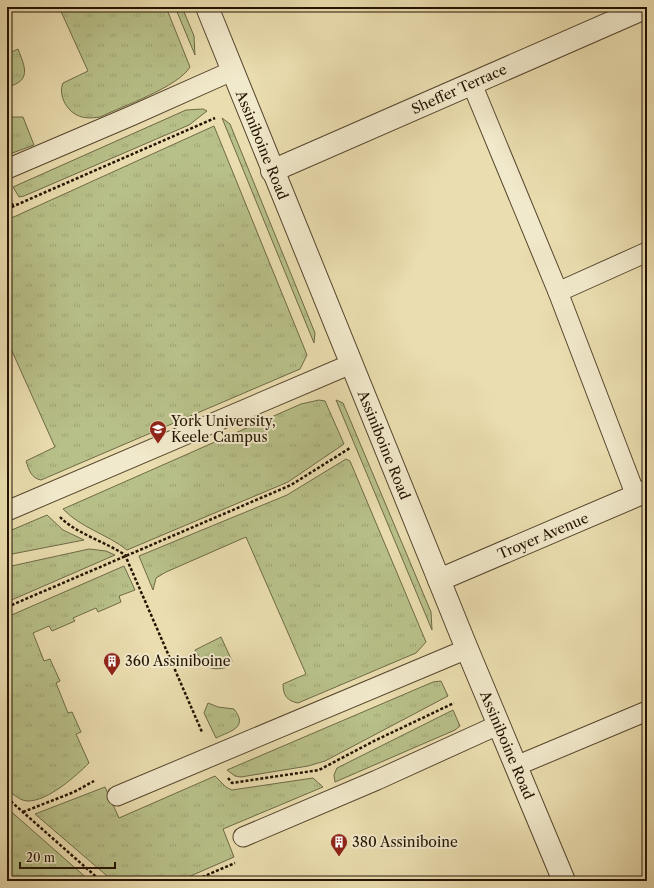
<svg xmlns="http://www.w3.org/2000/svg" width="654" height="888" font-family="'Libre Caslon Text',serif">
<defs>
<pattern id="grass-tufts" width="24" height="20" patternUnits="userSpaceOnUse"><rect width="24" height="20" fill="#b8c089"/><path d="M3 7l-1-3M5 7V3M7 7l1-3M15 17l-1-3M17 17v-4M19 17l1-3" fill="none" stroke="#9ea475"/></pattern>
</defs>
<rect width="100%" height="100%" fill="#eaddaf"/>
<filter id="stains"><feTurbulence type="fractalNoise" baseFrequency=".005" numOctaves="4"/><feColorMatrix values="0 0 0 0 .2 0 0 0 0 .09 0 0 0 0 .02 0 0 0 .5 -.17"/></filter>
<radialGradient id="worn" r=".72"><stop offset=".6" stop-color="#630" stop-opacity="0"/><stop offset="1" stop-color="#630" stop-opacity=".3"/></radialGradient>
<!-- grass -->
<g fill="url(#grass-tufts)" stroke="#6e6a46">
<path d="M 59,7 L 166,7 L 190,67 C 178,87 123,106 100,117 C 92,118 84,119 77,115 C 66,110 58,94 63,83 L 88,71 Z"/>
<path d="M 175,7 L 182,7 L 194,36 L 195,55 Z"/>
<path d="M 18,49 C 25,67 32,81 7,87 L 7,54 Z"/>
<path d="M 203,109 L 207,111 L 189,125 L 24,196 L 19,197 L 13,187 L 186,110 Z"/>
<path d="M 7,117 L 23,117 L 34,145 L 7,155 Z"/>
<path d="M 222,118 L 230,124 L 315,333 L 314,343 Z"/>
<path d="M 214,126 L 307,355 L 300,369 L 41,480 C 31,478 29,470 26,461 L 55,447 L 7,340 L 7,220 Z"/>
<path d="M 319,400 L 325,401 L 344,444 L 288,482 L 127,550 C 107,534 81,528 63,509 L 301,404 Z"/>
<path d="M 336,400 L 343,403 L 431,612 L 432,630 Z"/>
<path d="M 346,459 L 350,461 L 426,642 L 416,653 L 298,703 C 287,701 283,695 283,684 L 306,674 L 246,537 L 166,572 L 156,578 L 153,590 L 139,556 L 287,495 Z"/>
<path d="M 47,515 L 63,530 L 84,540 L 7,555 L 7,532 Z"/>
<path d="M 89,549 L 106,551 L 115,555 L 7,602 L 7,567 Z"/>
<path d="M 124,566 L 135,590 L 119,596 L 121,602 L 98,612 L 96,608 L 73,618 L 75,621 L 52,631 L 49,626 L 33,633 L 44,661 L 50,659 L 60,681 L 56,683 L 68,713 L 72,712 L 81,732 L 76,734 L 89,763 C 76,776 48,801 28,801 C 20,801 13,794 7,789 L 7,617 Z"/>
<path d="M 221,637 L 232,661 L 228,667 C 208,672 205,666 195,650 Z"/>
<path d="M 441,681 L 448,696 L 325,761 L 308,766 L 241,777 L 235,776 L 227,770 L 433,682 Z"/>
<path d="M 208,703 L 218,707 L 234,709 C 249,728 230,731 216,738 L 204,713 Z"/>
<path d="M 453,710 L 460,726 L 455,730 L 335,782 L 334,775 L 337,768 Z"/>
<path d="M 215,776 L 226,787 L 232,790 L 313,778 L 323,787 L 223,829 L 234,857 L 179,881 L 113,881 L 35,814 L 105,787 L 119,818 Z"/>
<path d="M 7,808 L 90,881 L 7,881 Z"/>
</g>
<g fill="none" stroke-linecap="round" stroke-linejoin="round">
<!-- service casing -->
<g stroke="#56462d" stroke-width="21">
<g id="service">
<path d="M 472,84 L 558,292 L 636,496"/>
<path d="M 7,169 L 131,116 L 232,71"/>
<path d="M 558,292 L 647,252"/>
<path d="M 7,511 L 351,364"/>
<path d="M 516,766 L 647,711"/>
<path d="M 117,796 L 467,649"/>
<path d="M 243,837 L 377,780 L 498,725"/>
</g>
</g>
<!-- minor casing -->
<g stroke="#56462d" stroke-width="24">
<g id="minor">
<path d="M 207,7 L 467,649 L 564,881"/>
<path d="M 272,171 L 647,7"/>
<path d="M 439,580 L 647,491"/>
</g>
</g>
<!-- path -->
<g stroke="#241302" stroke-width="2.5" stroke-dasharray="3 2" stroke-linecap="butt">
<path d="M 8,194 L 13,206"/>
<path d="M 7,209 L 215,118"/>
<path d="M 60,517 C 75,533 106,542 125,555 L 202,732"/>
<path d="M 7,607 L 291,485 L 350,448"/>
<path d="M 228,778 L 232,783 L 319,770 L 374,741 L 454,703"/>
<path d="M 7,798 L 101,881"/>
<path d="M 23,812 L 74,792 L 94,781"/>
<path d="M 193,881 L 235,863"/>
</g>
<!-- service -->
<use href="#service" stroke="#f1e9cb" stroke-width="19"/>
<!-- minor -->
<use href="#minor" stroke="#f1e9cb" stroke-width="22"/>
</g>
<!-- icons -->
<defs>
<g id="university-pin" transform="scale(0.9)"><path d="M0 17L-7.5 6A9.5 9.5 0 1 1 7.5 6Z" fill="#8f2418" stroke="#f1e9cb"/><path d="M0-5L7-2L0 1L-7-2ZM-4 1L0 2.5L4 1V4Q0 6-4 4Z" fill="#fff"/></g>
<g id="building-pin" transform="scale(0.9)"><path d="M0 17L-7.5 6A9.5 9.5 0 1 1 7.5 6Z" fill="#8f2418" stroke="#f1e9cb"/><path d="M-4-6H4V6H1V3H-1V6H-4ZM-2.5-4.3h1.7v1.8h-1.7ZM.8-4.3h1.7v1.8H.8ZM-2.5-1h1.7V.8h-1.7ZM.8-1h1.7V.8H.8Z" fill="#fff"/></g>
</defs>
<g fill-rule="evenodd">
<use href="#university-pin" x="158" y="429"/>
<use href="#building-pin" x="112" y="661"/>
<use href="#building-pin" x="339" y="842"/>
</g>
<g text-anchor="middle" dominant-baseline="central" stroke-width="4" stroke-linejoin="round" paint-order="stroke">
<!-- street labels -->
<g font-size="14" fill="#241302" stroke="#f1e9cb">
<text transform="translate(459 89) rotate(-24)">Sheffer Terrace</text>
<text transform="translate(262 145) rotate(68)">Assiniboine Road</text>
<text transform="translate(384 445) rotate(68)">Assiniboine Road</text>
<text transform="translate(543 536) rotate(-23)">Troyer Avenue</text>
<text transform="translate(507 745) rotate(67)">Assiniboine Road</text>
</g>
<!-- poi labels -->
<g font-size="14" fill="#241302" stroke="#f1e9cb" text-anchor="start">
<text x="171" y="421">York University,<tspan x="171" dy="16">Keele Campus</tspan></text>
<text x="125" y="661">360 Assiniboine</text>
<text x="352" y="842">380 Assiniboine</text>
</g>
</g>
<!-- margin -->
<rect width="654" height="888" fill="none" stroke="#eaddaf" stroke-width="24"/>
<rect x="8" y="8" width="638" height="872" fill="none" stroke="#241302" stroke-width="2"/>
<rect x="12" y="12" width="630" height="864" fill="none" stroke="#241302"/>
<!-- scale -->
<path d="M20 862v6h95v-6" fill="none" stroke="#241302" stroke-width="2"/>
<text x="26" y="862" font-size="12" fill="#241302" stroke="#f1e9cb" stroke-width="3" paint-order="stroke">20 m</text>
<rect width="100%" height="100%" filter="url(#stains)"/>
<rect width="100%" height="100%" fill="url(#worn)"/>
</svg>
